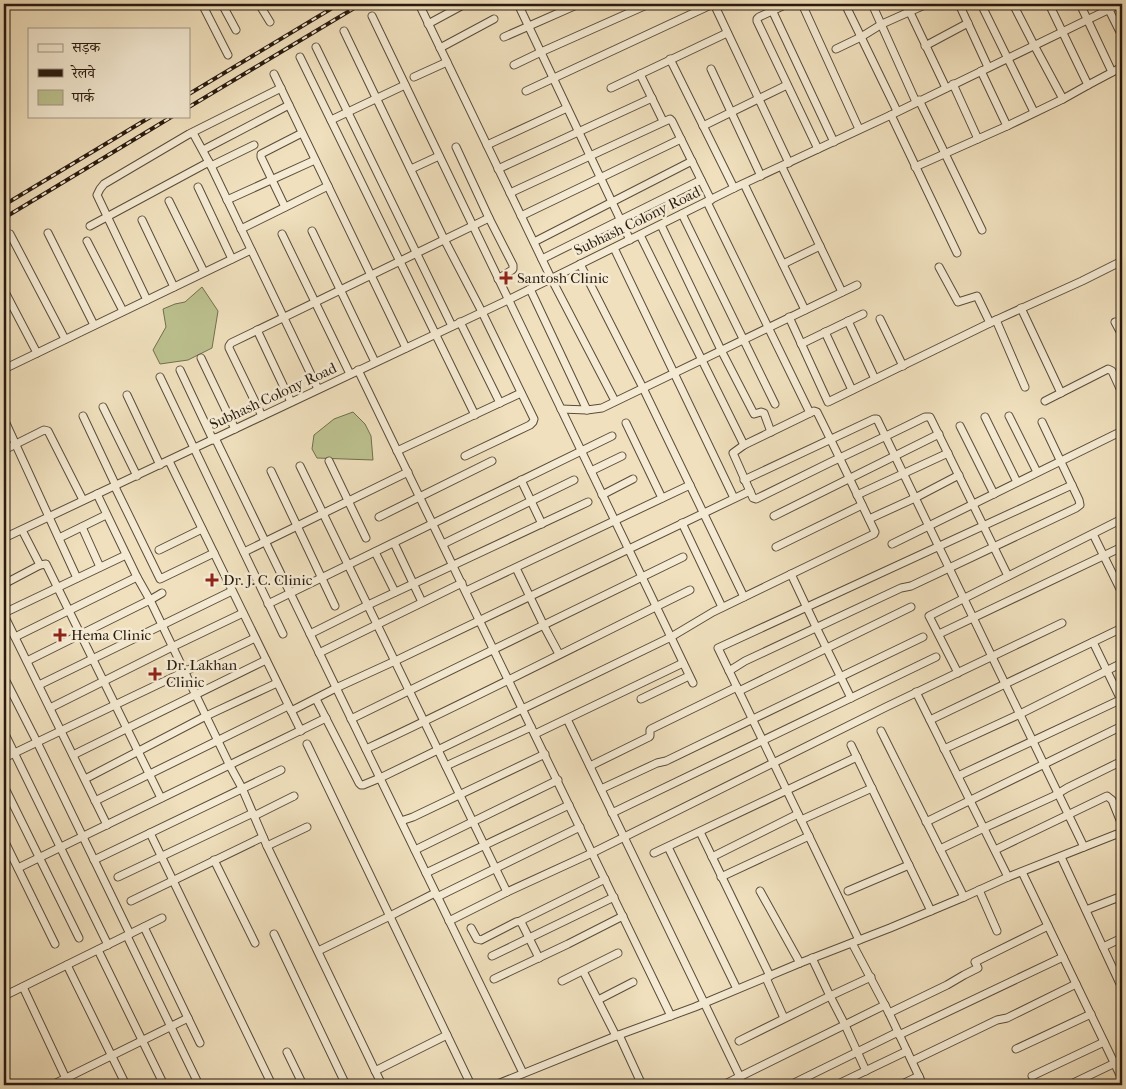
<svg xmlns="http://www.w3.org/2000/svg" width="1126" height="1089" font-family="'IM FELL French Canon','Noto Serif Devanagari',serif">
<rect width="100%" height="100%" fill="#f0e0bd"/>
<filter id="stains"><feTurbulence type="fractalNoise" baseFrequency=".004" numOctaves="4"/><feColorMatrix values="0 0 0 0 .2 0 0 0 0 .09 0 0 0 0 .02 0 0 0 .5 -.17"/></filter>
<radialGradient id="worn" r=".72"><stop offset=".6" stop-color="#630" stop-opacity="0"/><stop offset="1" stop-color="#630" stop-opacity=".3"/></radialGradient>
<!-- green -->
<g fill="#bcc28f" stroke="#726e4f">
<path d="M 202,287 L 218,311 L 212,348 L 188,360 L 160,364 L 153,350 L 166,327 L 163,309 L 175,304 L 185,302 Z"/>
<path d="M 353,412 L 365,424 L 371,436 L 373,460 L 317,458 L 312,449 L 314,435 L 334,419 Z"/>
</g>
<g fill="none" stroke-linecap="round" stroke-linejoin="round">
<!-- street casing -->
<g stroke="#5a4c3a" stroke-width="9">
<g id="street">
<path d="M 202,4 L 228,55"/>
<path d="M 222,4 L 236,30"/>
<path d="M 259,4 L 270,22"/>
<path d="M 419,4 L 551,278 L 615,401"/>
<path d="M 518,4 L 630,240"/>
<path d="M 714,4 L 789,163"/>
<path d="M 787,4 L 759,17 L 757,19 L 757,21 L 818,149"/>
<path d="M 802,4 L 859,129"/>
<path d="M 845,4 L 897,111"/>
<path d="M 872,4 L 916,102"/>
<path d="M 906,4 L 946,88"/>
<path d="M 959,4 L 988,67"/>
<path d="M 981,4 L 1034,112"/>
<path d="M 1013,4 L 1034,45 L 1063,99"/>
<path d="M 1049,4 L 1088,85"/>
<path d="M 1080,4 L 1112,72"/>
<path d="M 772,10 L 834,142"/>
<path d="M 1109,10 L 1122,36"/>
<path d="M 372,16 L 693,683"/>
<path d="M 428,24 L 465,4"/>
<path d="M 344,31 L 444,239 L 482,312 L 534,419 L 533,422 L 530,425 L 465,456"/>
<path d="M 504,37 L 579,4"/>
<path d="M 925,46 L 968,23"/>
<path d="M 316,47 L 452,326"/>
<path d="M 440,48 L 494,19"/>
<path d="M 836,49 L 861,37 L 882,24 L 927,4"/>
<path d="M 300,57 L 475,415"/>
<path d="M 670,59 L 734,188"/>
<path d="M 514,65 L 541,52 L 649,4"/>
<path d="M 711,69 L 761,176"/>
<path d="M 981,71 L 1007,126"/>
<path d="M 274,74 L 406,348"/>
<path d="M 640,74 L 663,121"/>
<path d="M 414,77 L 447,62"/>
<path d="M 953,84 L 978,139"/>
<path d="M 611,88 L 727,33"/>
<path d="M 526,91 L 713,4"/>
<path d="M 919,100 L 982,230"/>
<path d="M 891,115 L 957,253"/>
<path d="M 331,120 L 405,85"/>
<path d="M 703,126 L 787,85"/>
<path d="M 191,133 L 281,88"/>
<path d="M 487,145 L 567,108"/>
<path d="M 456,147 L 489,218 L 513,265 L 513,269 L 512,270 L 498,279"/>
<path d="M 203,150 L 289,105"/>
<path d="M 211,166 L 254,145"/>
<path d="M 782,167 L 842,292"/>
<path d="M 915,167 L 1007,126 L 1063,99 L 1088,85 L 1122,67"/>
<path d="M 411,169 L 439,156"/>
<path d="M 498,169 L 652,98"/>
<path d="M 744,184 L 805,310"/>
<path d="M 198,187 L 232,259"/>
<path d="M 510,193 L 670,119 L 672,121 L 711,200"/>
<path d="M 227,200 L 315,160"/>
<path d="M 169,201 L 204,272"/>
<path d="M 707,202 L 810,413"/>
<path d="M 285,207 L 261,157 L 261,154 L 302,133"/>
<path d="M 682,214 L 775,404"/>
<path d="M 521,216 L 681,139"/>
<path d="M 142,220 L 174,287"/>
<path d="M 661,225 L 721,350 L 754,414 L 761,412 L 764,413 L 771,432"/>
<path d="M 90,226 L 209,162"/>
<path d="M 241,229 L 328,186"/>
<path d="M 312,231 L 375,362"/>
<path d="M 48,233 L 94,325"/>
<path d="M 10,234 L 65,339"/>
<path d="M 282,234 L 350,374"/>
<path d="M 640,235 L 744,445"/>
<path d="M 87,241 L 123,311"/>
<path d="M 534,242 L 692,161"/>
<path d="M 614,248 L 734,498"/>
<path d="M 542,259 L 701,180"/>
<path d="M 580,264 L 643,388 L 744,597"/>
<path d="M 783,264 L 820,246"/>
<path d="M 939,267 L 958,302 L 977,296 L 990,323"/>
<path d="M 530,289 L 587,410"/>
<path d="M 4,290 L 37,353"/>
<path d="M 147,300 L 97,195 L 100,189 L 104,184 L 189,134 L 193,133 L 211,166 L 318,389"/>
<path d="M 1021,308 L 1061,393"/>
<path d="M 789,317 L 828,402 L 996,320 L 1082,281 L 1122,261"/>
<path d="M 880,319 L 903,366"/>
<path d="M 996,320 L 1025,387"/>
<path d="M 848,321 L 875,379"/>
<path d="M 460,322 L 500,403"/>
<path d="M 1115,322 L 1122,335"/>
<path d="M 257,330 L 291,402"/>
<path d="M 825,332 L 852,390"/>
<path d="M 801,344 L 863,314"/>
<path d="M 201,358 L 235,429"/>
<path d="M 4,369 L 251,250"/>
<path d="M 180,370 L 213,440"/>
<path d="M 358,370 L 671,1016"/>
<path d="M 160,377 L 283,634"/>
<path d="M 127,395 L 160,465"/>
<path d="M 1045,401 L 1108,369 L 1112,371 L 1122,393"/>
<path d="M 103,407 L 137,476"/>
<path d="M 561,409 L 587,410 L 602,408 L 857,285"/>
<path d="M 83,416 L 116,486"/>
<path d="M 262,416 L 229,348 L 229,346 L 231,343 L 489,218"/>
<path d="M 1009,416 L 1037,472"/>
<path d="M 985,417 L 1017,482"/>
<path d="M 4,419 L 77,578"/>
<path d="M 626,423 L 662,498"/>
<path d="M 960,426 L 994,494"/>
<path d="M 215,438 L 523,1073"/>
<path d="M 4,450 L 44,430 L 48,431 L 83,500"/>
<path d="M 397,451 L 521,393"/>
<path d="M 169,461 L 301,731"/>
<path d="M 329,461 L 366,538"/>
<path d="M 300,466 L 507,892"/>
<path d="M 271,471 L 335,606"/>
<path d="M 591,471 L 622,456"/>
<path d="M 521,480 L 542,524"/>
<path d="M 744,480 L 874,419 L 877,419 L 1084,847"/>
<path d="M 115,487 L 160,579 L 214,553"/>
<path d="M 97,494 L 137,577 L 150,600 L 230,766 L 242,788 L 267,846 L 382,1085"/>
<path d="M 602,495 L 633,479"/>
<path d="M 857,495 L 948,453"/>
<path d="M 774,516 L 939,434"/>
<path d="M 379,517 L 492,461"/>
<path d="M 869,519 L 915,498 L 959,475"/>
<path d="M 682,523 L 722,607"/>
<path d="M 82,527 L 100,567"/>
<path d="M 22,530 L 40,565"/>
<path d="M 1093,534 L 1122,593"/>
<path d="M 4,538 L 508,300 L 734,188 L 891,115 L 1120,4"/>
<path d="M 59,538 L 106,515"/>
<path d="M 394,543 L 422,602"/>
<path d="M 443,544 L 574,480"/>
<path d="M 892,544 L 1122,431"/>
<path d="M 776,547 L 862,505"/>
<path d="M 159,550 L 202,529"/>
<path d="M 244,552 L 408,472"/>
<path d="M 375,552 L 395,592"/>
<path d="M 516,568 L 544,626 L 559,654"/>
<path d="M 791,574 L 816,627 L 851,698"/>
<path d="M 4,584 L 40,565 L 46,564 L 161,798"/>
<path d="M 466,591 L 690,485"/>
<path d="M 268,604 L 612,436"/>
<path d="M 4,613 L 126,555"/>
<path d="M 4,615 L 107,825"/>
<path d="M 310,634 L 368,605 L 588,502"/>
<path d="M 939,634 L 1122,547"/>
<path d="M 15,637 L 137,577"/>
<path d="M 1093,642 L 1122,702"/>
<path d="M 319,653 L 462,583"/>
<path d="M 27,661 L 150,600 L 162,593"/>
<path d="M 729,671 L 745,661 L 901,588 L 911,586 L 1076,508 L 1080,505 L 1079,500 L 1042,422"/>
<path d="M 958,673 L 929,616 L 1122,519"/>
<path d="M 4,677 L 37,742 L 130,934"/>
<path d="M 39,685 L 232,591"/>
<path d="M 739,691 L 911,607"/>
<path d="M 916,692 L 1008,877"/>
<path d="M 316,699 L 359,783 L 361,785 L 363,785 L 380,778 L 671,637 L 713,612 L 874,534 L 875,532 C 856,492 837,452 817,412 L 814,411 L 744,445 L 733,453 L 753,498 L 756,499 L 758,498 L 829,463 C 861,448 893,433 925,417 L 930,417 L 1008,576"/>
<path d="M 641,699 L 689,676"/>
<path d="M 50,708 L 172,647 L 243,613"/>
<path d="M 291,711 L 336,688 L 395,661 L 750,491"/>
<path d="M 351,719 L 683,557"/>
<path d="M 567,719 L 740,1077"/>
<path d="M 930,720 L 1122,628"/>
<path d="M 881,731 L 964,897"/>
<path d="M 4,732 L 108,945"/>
<path d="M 535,734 L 683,663"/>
<path d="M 307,744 L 471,1085"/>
<path d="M 851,745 L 931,911"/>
<path d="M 366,749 C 475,698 582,643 690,590"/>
<path d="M 944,749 L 1020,714 L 1122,663"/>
<path d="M 73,755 L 266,660"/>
<path d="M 4,758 L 255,638"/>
<path d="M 446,766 L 531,727"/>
<path d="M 590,766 L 649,737 L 650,736 L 650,730 L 651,729 L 737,687"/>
<path d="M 958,776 L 1122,699"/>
<path d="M 85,779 L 206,716 L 277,683"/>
<path d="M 4,786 L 79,938"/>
<path d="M 601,789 L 657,763 L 666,761 L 923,637"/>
<path d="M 95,801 L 288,706"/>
<path d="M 612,813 L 936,657"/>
<path d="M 254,816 L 294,796"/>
<path d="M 801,820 L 872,788"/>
<path d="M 401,821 L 413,817 L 545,754"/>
<path d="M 926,822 L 1122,726"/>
<path d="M 700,832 L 770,976"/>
<path d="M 150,833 L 272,1085"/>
<path d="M 4,840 L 55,944"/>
<path d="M 267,846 L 307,827"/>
<path d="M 668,847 L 737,989"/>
<path d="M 940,849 L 984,828 L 1054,796 L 1067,788 L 1122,761"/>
<path d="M 415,850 L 558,780"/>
<path d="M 995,850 L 1107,796 L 1112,800 L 1122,825"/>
<path d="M 654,853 L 857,757"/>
<path d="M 712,857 L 798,814"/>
<path d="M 1061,857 L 1122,988"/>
<path d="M 94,860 L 281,770"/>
<path d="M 214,860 L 255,943"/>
<path d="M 18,868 L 326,718"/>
<path d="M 1022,872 L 1122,1079"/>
<path d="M 426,873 L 569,805"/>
<path d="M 118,877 L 253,813"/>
<path d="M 721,877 L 809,836"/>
<path d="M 979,890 L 997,931"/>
<path d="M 760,891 L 800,963"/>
<path d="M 848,891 L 909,865"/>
<path d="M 437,897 L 580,827"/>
<path d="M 131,901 L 263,837"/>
<path d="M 1086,910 L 1122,896"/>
<path d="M 449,921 L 507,892 L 592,853 L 886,707 L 1062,623"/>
<path d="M 144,927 L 200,1043"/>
<path d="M 471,928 L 477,939 L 481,940 L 516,922 L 521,921"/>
<path d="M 274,934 L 346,1085"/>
<path d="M 127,936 L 199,1085"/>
<path d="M 859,940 L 718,648 L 1072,485"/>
<path d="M 852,943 L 889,1013 L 923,1085"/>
<path d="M 1103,947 L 1122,938"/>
<path d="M 98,950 L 164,1085"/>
<path d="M 318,951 L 390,916 L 435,893"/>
<path d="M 492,956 L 614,897"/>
<path d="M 539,958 L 522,924 L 522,920 L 605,879"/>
<path d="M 812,958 L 830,996 L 845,1025 L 866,1071"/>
<path d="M 67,965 L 126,1085"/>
<path d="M 583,971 L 616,1036"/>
<path d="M 766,978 L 784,1018"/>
<path d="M 494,979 L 568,944 L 623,916"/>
<path d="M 562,981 L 618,953"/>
<path d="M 23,987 L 69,1085"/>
<path d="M 4,996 L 162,918"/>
<path d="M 598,1000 L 633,982"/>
<path d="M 889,1013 L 947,985 L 964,975 L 978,968 L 975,962 L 1048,926"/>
<path d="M 619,1035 L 642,1085"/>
<path d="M 899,1035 L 1063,957"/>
<path d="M 739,1041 L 830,996 L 871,977"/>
<path d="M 1016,1049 L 1091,1014"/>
<path d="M 287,1052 L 303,1085"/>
<path d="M 912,1061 L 997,1020 L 1007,1018 L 1076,984"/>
<path d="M 375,1071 L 447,1035"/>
<path d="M 1032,1076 L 1104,1042"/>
<path d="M 52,1085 L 188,1018"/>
<path d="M 495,1085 L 616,1036 L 695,1007 L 800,963 L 890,928 L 964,897 L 1008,877 L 1122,832"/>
<path d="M 723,1085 L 885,1005"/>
<path d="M 790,1085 L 898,1032"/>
<path d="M 836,1085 L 907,1051"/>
<path d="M 900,1085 L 919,1076"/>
<path d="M 1069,1085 L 1115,1063"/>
</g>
</g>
<!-- street -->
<use href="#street" stroke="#f5ebd4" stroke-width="7"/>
<!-- rail casing -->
<g stroke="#281a0f" stroke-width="4">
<g id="rail">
<path d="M 189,94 L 339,4"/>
<path d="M 189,107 L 361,4"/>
<path d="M 4,205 L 152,116"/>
<path d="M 4,218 L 173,116"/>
</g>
</g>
<!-- rail -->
<use href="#rail" stroke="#f5ebd4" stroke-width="2" stroke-dasharray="5.5" stroke-linecap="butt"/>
</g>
<!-- markers -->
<g fill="#8f2418" stroke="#f5ebd4" stroke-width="2">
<path d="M503.5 270.5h5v5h5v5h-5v5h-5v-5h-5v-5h5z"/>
<path d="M209.5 572.5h5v5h5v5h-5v5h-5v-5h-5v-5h5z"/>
<path d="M57.5 627.5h5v5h5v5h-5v5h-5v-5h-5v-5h5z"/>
<path d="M152.5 666.5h5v5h5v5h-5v5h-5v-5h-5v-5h5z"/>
</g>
<g text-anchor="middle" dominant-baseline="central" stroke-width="5" stroke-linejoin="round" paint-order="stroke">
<!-- street labels -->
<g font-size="15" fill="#281a0f" stroke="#f5ebd4">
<text transform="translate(637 221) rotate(-26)">Subhash Colony Road</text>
<text transform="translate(273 396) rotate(-25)">Subhash Colony Road</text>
</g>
<!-- poi labels -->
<g font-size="15" fill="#281a0f" stroke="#f5ebd4" text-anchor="start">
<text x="517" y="278">Santosh Clinic</text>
<text x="223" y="580">Dr. J. C. Clinic</text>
<text x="71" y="635">Hema Clinic</text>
<text x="166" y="665">Dr. Lakhan<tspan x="166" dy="17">Clinic</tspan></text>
</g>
</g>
<!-- margin -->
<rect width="1126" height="1089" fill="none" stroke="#f0e0bd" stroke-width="20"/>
<rect x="5" y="5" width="1116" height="1079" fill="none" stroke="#281a0f" stroke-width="2.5"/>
<rect x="10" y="10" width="1106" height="1069" fill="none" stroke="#281a0f"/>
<!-- legend -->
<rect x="28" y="28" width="162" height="90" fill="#f5ebd4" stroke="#a39785"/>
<rect x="38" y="44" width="25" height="8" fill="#f5ebd4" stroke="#a39785"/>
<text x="72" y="52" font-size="15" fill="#281a0f">सड़क</text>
<rect x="38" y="69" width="25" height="8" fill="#281a0f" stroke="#a39785"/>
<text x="72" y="78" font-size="15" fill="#281a0f">रेलवे</text>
<rect x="38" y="90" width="25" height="15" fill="#bcc28f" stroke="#a39785"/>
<text x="72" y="102" font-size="15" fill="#281a0f">पार्क</text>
<rect width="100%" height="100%" filter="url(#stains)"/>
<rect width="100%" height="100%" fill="url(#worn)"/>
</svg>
